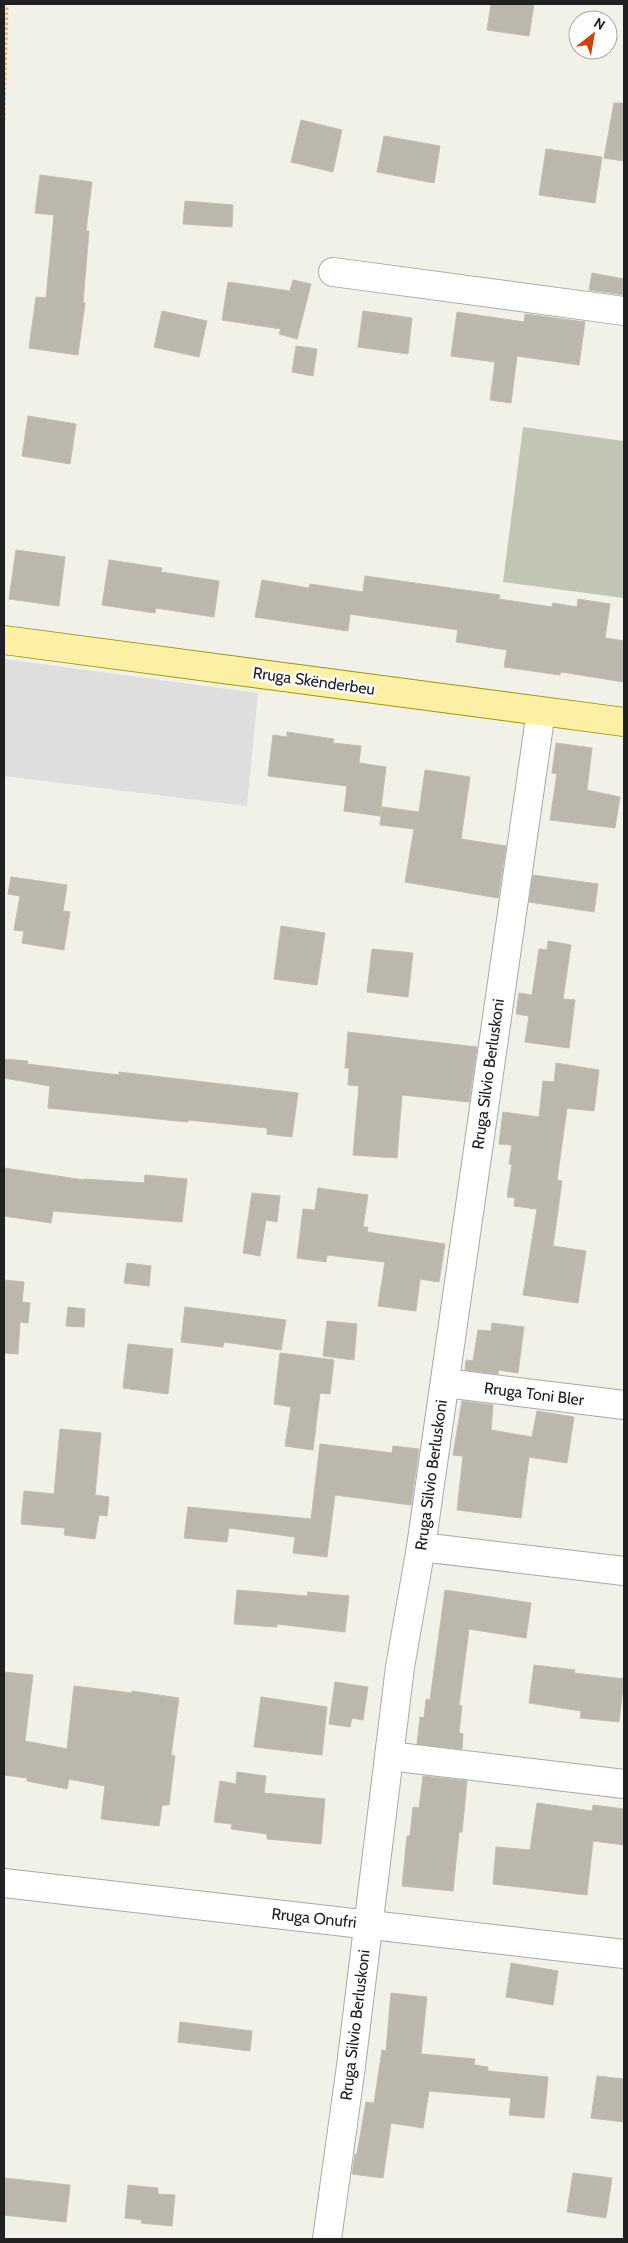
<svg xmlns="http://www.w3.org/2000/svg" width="628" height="2243" font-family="Cabin,sans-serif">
<rect width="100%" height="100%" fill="#f1f1e8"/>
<!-- residential -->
<path fill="#dfdede" d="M 4,659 L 258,693 L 247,806 L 4,776 Z"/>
<!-- construction -->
<path fill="#c0c6b3" d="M 523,427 L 624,441 L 624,598 L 503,582 Z"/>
<!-- building -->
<g fill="#bbb7ad" stroke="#c3bdaa">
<path d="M 491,4 L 534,4 L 529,36 L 487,30 Z"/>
<path d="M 614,103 L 624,103 L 624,161 L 604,158 Z"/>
<path d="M 301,120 L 342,130 L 333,172 L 291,162 Z"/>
<path d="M 384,136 L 440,146 L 434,183 L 377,172 Z"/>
<path d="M 546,149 L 602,157 L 595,203 L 539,195 Z"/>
<path d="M 40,175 L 92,182 L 86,231 L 89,231 L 83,303 L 85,303 L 78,355 L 29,348 L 36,297 L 46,298 L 54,215 L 35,213 Z"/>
<path d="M 185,201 L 233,205 L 232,227 L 183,224 Z"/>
<path d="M 592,273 L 624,279 L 624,295 L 589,290 Z"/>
<path d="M 293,280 L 311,284 L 297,339 L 279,334 L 281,329 L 222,320 L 228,282 L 290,291 Z"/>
<path d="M 162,311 L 207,321 L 199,357 L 154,347 Z"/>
<path d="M 363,311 L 412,318 L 408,354 L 358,347 Z"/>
<path d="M 457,312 L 524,322 L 525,314 L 585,322 L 579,365 L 517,356 L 511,403 L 490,400 L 495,362 L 451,356 Z"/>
<path d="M 296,346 L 317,349 L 313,376 L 292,372 Z"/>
<path d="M 28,416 L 76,424 L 70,464 L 22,456 Z"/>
<path d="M 16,550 L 65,557 L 59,606 L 9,599 Z"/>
<path d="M 109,560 L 162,568 L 161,572 L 219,581 L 214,617 L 156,608 L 155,613 L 102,605 Z"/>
<path d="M 365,576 L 500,595 L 499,599 L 552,607 L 553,603 L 577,607 L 578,599 L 610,604 L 605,638 L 624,641 L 624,682 L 561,672 L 560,675 L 504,667 L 507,650 L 456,642 L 458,630 L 350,614 L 348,631 L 255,617 L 262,580 L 309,588 L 310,584 L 363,592 Z"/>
<path d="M 287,732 L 334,739 L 333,743 L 361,746 L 359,763 L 386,767 L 380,816 L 344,811 L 347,786 L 268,776 L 273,735 L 287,737 Z"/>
<path d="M 556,743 L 592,748 L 587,790 L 620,797 L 615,828 L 550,820 L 557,774 L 552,773 Z"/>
<path d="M 425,770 L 470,777 L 461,839 L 506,846 L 498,898 L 405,882 L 414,829 L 380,825 L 382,807 L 419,812 Z"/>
<path d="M 533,875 L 598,884 L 594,912 L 529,902 Z"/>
<path d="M 11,877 L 67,885 L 63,911 L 70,912 L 64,950 L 22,943 L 24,931 L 14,930 L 20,896 L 8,894 Z"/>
<path d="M 281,926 L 325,933 L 317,985 L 274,979 Z"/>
<path d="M 548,941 L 571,945 L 563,999 L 575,1000 L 569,1048 L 525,1042 L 529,1016 L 516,1014 L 519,993 L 532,995 L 539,949 L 547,950 Z"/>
<path d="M 372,949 L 413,953 L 408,997 L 367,992 Z"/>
<path d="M 348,1032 L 477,1047 L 469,1102 L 402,1095 L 397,1158 L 353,1155 L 359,1086 L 348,1085 L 349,1068 L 345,1068 Z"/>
<path d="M 4,1059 L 28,1061 L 27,1064 L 119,1075 L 119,1072 L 298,1093 L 292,1137 L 267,1134 L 267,1128 L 188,1120 L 188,1122 L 48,1108 L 50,1086 L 4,1078 Z"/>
<path d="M 556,1063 L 599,1070 L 594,1111 L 567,1108 L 557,1180 L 562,1181 L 553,1246 L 586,1251 L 578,1303 L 523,1295 L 537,1209 L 514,1206 L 515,1198 L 507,1197 L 512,1164 L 509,1164 L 512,1145 L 499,1144 L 503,1112 L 539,1117 L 543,1081 L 554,1082 Z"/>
<path d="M 4,1168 L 84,1180 L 84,1179 L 144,1183 L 145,1175 L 187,1179 L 182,1222 L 53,1211 L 51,1223 L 4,1216 Z"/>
<path d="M 318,1188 L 368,1195 L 363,1227 L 368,1227 L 367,1232 L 445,1244 L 439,1282 L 420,1279 L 416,1311 L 378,1306 L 385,1262 L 327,1255 L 326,1262 L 297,1258 L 303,1209 L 315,1210 Z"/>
<path d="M 252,1193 L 280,1196 L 277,1222 L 266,1220 L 260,1256 L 243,1253 Z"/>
<path d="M 127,1263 L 151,1266 L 149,1286 L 124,1283 Z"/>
<path d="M 4,1280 L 24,1282 L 22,1302 L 30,1303 L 28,1323 L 20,1322 L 18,1354 L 4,1353 Z"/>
<path d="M 68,1307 L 85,1309 L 84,1327 L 66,1326 Z"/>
<path d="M 185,1307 L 286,1320 L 281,1350 L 224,1342 L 223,1347 L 181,1342 Z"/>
<path d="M 327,1321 L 357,1324 L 354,1360 L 323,1356 Z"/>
<path d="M 492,1323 L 524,1327 L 518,1373 L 498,1370 L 498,1374 L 465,1370 L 466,1360 L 473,1361 L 478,1330 L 491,1331 Z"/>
<path d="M 128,1344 L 173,1349 L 168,1394 L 123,1388 Z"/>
<path d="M 280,1353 L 334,1360 L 330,1394 L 320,1393 L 313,1450 L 285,1446 L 291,1407 L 274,1404 Z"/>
<path d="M 462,1401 L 493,1405 L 491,1430 L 532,1437 L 537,1411 L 574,1417 L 567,1463 L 529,1457 L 521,1518 L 457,1510 L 463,1456 L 453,1455 Z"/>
<path d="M 60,1429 L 101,1433 L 95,1495 L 109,1497 L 107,1516 L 99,1515 L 95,1539 L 64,1535 L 65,1528 L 21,1524 L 24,1491 L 54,1494 Z"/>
<path d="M 320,1444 L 392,1453 L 393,1446 L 419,1449 L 411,1505 L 335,1495 L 327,1557 L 293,1553 L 295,1537 L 229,1528 L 227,1542 L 184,1538 L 188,1507 L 311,1519 Z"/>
<path d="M 237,1590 L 307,1596 L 308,1592 L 349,1596 L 345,1632 L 277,1624 L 277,1627 L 234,1624 Z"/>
<path d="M 445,1590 L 531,1603 L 526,1638 L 469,1629 L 459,1705 L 462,1706 L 459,1733 L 463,1734 L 462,1749 L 417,1744 L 420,1717 L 424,1718 L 426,1699 L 430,1700 Z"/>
<path d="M 534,1665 L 575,1670 L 574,1673 L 624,1679 L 619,1722 L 580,1718 L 581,1711 L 529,1703 Z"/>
<path d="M 4,1672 L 33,1675 L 25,1741 L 67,1749 L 74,1686 L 132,1693 L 132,1691 L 179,1698 L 171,1755 L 175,1756 L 169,1805 L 162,1805 L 159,1826 L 101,1819 L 105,1786 L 69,1779 L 67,1789 L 27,1781 L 27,1778 L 4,1775 Z"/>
<path d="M 335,1682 L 368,1687 L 363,1720 L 352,1718 L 350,1727 L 329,1724 Z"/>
<path d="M 261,1697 L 327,1707 L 322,1755 L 254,1747 Z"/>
<path d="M 237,1772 L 266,1776 L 264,1793 L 325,1799 L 321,1844 L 267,1839 L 267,1834 L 231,1829 L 232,1824 L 214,1822 L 220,1781 L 236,1784 Z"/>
<path d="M 423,1776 L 467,1781 L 462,1832 L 459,1832 L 453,1891 L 402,1886 L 407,1836 L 410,1836 L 413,1807 L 419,1808 Z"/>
<path d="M 537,1803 L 592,1811 L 593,1805 L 624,1809 L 624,1845 L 593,1841 L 587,1895 L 493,1884 L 496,1847 L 530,1850 Z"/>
<path d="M 511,1963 L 558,1971 L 553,2005 L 506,1997 Z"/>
<path d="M 391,1993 L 427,1997 L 421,2054 L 475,2059 L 474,2065 L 488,2067 L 488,2071 L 548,2077 L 544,2118 L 509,2115 L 511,2098 L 429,2091 L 423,2128 L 391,2123 L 383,2178 L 352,2174 L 355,2154 L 357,2154 L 366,2102 L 374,2103 L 382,2050 L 386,2051 Z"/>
<path d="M 180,2022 L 252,2031 L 250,2051 L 178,2042 Z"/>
<path d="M 597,2076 L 624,2079 L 624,2122 L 591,2118 Z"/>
<path d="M 573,2173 L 612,2178 L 606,2218 L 567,2212 Z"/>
<path d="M 4,2178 L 70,2185 L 66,2222 L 4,2215 Z"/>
<path d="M 128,2185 L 158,2188 L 158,2194 L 175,2195 L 172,2226 L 141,2223 L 142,2220 L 125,2218 Z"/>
</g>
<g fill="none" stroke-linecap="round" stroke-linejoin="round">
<!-- minor casing -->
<g stroke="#a8a8a8" stroke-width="30">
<g id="minor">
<path d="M 333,272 L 624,311"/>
<path d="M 445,1383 L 624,1405"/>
<path d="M 421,1547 L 624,1571"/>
<path d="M 389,1756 L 624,1784"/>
<path d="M 4,1883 L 624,1954"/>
<path d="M 327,2239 L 351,2066 L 400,1667 L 421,1547 L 541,711"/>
</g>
</g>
<!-- major casing -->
<g stroke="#9c9802" stroke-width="30">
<path id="major" d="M 4,640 L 624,722"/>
</g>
<!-- path -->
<path stroke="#f8a972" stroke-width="3" stroke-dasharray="2.5 2.5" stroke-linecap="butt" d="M 4,120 L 7,4"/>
<!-- minor -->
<use href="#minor" stroke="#fff" stroke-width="28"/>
<!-- major -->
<use href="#major" stroke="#fbf0a3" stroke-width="28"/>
</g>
<g text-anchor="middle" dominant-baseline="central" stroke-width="5" stroke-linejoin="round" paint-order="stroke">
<!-- street labels -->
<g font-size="16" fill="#212121" stroke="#fff">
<text transform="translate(314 681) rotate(8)">Rruga Skënderbeu</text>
<text transform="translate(488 1074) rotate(-82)">Rruga Silvio Berluskoni</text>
<text transform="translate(534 1394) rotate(7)">Rruga Toni Bler</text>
<text transform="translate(431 1475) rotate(-82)">Rruga Silvio Berluskoni</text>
<text transform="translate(314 1918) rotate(6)">Rruga Onufri</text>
<text transform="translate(355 2025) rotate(-83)">Rruga Silvio Berluskoni</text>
</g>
</g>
<!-- border -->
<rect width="628" height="2243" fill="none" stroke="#212121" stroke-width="10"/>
<!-- north arrow -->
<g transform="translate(593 35) rotate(31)"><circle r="24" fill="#ffffff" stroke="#a6a6a6"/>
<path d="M0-4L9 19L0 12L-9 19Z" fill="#d04103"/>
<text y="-8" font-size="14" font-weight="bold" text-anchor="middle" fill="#212121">N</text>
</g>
</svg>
